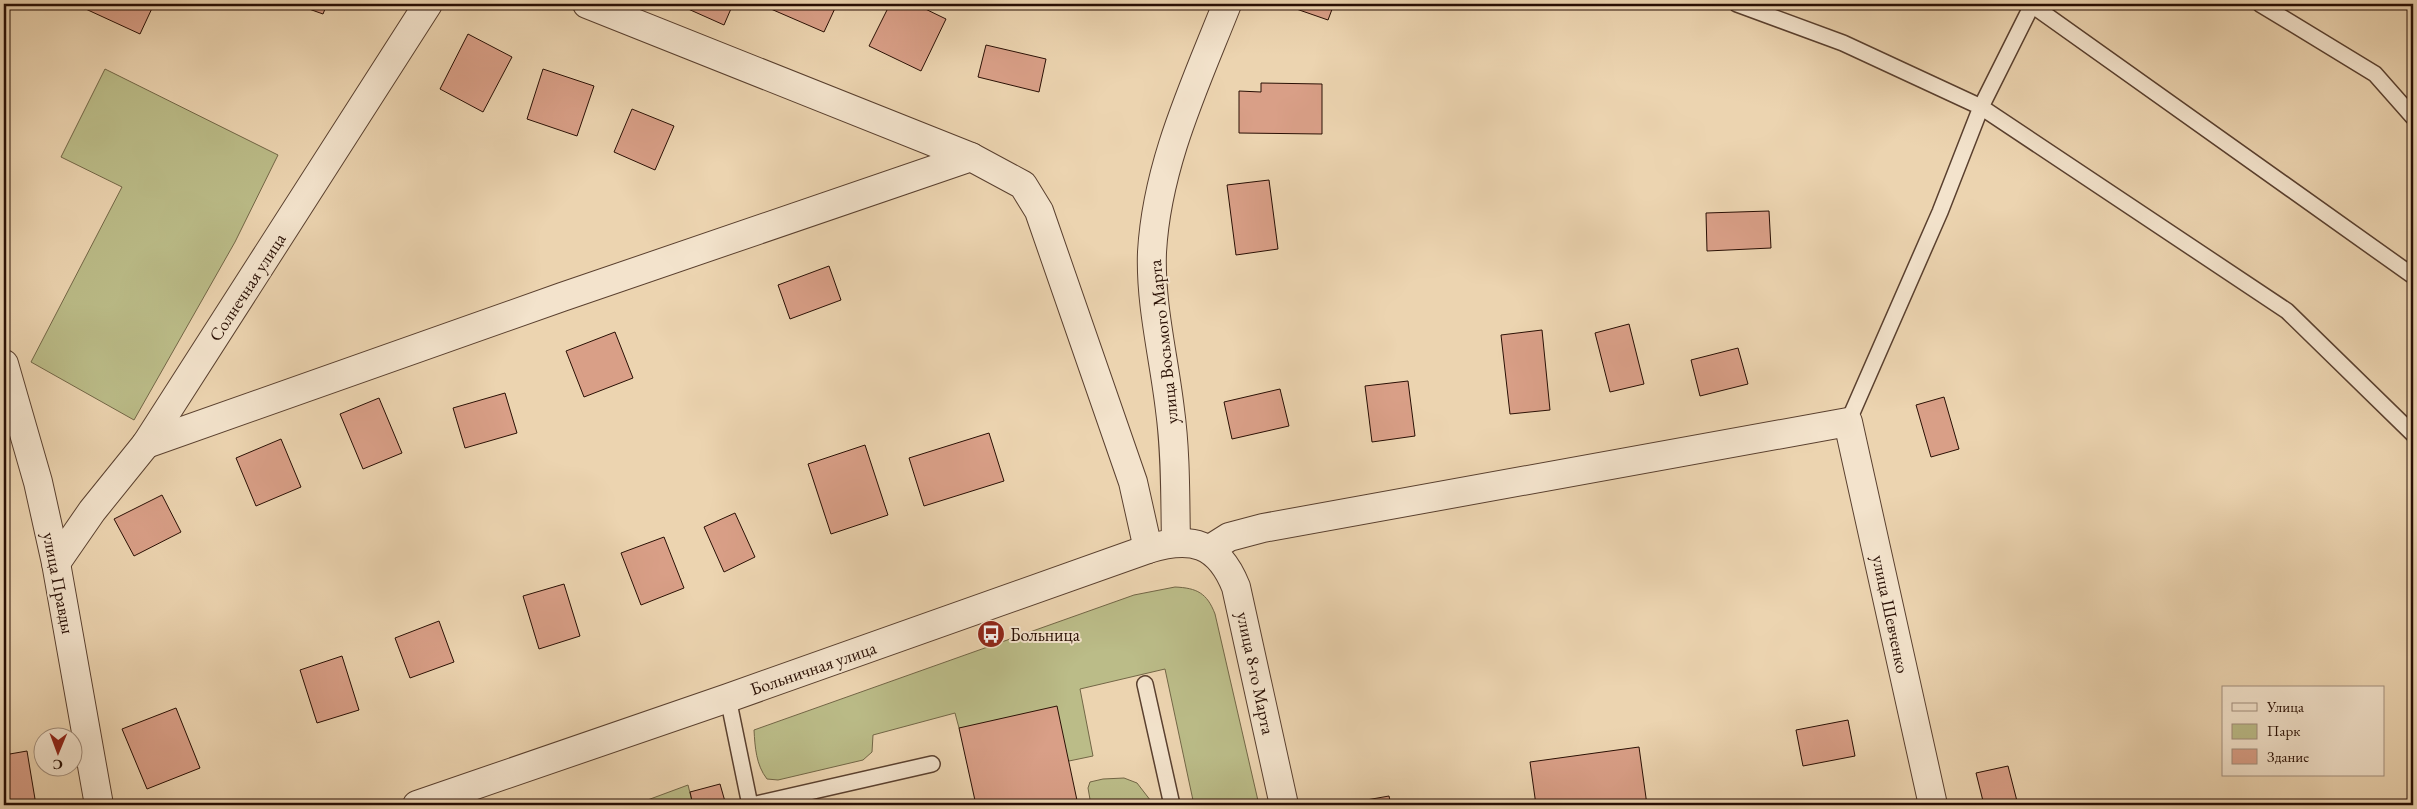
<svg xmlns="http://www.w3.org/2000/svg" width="2417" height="809" font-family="'EB Garamond',serif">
<rect width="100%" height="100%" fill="#ecd4b0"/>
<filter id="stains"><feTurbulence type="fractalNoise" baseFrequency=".004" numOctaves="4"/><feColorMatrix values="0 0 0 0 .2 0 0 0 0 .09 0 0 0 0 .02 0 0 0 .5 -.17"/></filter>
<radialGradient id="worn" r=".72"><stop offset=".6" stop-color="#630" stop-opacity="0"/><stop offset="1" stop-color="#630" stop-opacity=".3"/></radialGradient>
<!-- green -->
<g fill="#bbbc88" stroke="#726646">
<path d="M 105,69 L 278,155 L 235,242 L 134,420 L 31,362 L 122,187 L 61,157 Z"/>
<path d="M 1175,587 C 1197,588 1207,593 1215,614 L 1259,805 L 1194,805 L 1165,669 L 1080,689 L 1093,756 L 1069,761 L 959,728 L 955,713 L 873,735 L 872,752 L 863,760 L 778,780 L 767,779 C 756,765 755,747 754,730 L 1134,595 Z"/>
<path d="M 1124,778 L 1137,783 L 1154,805 L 1091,805 L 1088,788 L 1090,782 L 1103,779 Z"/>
<path d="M 688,785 L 693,805 L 634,805 Z"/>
</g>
<!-- building -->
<g fill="#d99f87" stroke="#290f04">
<path d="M 78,4 L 154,4 L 140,34 L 77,5 Z"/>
<path d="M 295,4 L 327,4 L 323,14 Z"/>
<path d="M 677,4 L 733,4 L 724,25 Z"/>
<path d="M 765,4 L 837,4 L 824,32 L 764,6 Z"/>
<path d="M 890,4 L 915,4 L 946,19 L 921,71 L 869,46 Z"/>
<path d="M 1282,4 L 1334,4 L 1328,20 Z"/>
<path d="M 468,34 L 512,57 L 483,112 L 440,89 Z"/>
<path d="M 986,45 L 1046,59 L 1039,92 L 978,77 Z"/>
<path d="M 543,69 L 594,86 L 577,136 L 527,119 Z"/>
<path d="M 1261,83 L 1322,84 L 1322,134 L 1239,133 L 1239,91 L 1261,92 Z"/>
<path d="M 632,109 L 674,126 L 655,170 L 614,152 Z"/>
<path d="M 1269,180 L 1278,249 L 1236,255 L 1227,185 Z"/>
<path d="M 1769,211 L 1771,248 L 1707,251 L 1706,213 Z"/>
<path d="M 829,266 L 841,300 L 790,319 L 778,285 Z"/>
<path d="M 1629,324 L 1644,384 L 1610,392 L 1595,333 Z"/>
<path d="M 1542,330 L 1550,410 L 1510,414 L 1501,335 Z"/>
<path d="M 615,332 L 633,378 L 584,397 L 566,351 Z"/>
<path d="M 1738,348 L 1748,384 L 1700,396 L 1691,360 Z"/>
<path d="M 1408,381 L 1415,436 L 1372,442 L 1365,386 Z"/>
<path d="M 1280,389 L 1289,426 L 1232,439 L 1224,402 Z"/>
<path d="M 505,393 L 517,433 L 465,448 L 453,408 Z"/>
<path d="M 1944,397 L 1959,449 L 1931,457 L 1916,405 Z"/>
<path d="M 379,398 L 402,453 L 363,469 L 340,414 Z"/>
<path d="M 989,433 L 1004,481 L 924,506 L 909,458 Z"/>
<path d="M 281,439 L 301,487 L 256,506 L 236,458 Z"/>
<path d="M 865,445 L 888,515 L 831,534 L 808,464 Z"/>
<path d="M 162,495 L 181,532 L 134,556 L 114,519 Z"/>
<path d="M 735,513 L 755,557 L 724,572 L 704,527 Z"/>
<path d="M 664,537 L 684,588 L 641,605 L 621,553 Z"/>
<path d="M 564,584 L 580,636 L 539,649 L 523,596 Z"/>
<path d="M 439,621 L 454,662 L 410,678 L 395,638 Z"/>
<path d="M 342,656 L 359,710 L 317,723 L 300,670 Z"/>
<path d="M 4,667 L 9,691 L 4,692 Z"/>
<path d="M 1057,706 L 1078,805 L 976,805 L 959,728 Z"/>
<path d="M 176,708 L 200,768 L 147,789 L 122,729 Z"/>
<path d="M 1848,720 L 1855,756 L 1803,766 L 1796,730 Z"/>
<path d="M 1639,747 L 1647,805 L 1536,805 L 1530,762 Z"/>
<path d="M 27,751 L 36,805 L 4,805 L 4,755 Z"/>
<path d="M 2008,766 L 2018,805 L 1984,805 L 1976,773 Z"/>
<path d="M 720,784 L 726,805 L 693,805 L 690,792 Z"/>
<path d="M 1389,796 L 1391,805 L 1338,805 Z"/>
</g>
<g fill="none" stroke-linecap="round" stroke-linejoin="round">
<!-- service casing -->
<g stroke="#5a402f" stroke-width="18">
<g id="service">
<path d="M 1737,4 L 1843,43 L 1981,107 L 1940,212 L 1848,422"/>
<path d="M 2028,4 L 2032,5 L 1981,107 L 2287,311 L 2413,434"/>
<path d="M 2260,4 L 2375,74 L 2413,117"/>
<path d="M 2032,5 L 2413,276"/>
<path d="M 1145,684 L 1172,805"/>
<path d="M 728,698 L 750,805"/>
<path d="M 752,805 L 932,764"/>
</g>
</g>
<!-- minor casing -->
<g stroke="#5a402f" stroke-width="30">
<g id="minor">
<path d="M 587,4 L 971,157"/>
<path d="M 4,364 L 38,482 L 56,563 L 99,805"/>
<path d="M 146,444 L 562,297 L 971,157 L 1023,185 L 1039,211 L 1133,482 L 1148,549"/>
<path d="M 1176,542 C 1175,498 1176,454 1170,410 C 1164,358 1150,304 1152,252 C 1157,164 1195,85 1227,4"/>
<path d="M 1210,549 L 1229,537 L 1263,528 L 1848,422 L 1933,805"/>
<path d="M 56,563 L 92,511 L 146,444 L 428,4"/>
<path d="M 417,805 L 728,698 L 1148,549 C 1191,536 1218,542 1236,587 L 1284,805"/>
</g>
</g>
<!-- service -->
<use href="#service" stroke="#f3e3cc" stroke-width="15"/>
<!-- minor -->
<use href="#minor" stroke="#f3e3cc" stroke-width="28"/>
</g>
<!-- icons -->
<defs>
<g id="bus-disc" transform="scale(1.4375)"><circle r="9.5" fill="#8f2418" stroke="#f3e3cc"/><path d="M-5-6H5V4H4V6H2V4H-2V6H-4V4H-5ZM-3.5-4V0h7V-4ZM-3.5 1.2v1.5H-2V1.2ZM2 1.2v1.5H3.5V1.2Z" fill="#fff"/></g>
</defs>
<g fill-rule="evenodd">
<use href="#bus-disc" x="991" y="634"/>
</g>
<g text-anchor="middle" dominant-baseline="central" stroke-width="4" stroke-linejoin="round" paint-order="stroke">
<!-- street labels -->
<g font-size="18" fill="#290f04" stroke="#f3e3cc">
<text transform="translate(247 287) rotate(-57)">Солнечная улица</text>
<text transform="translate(1163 342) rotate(-96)">улица Восьмого Марта</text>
<text transform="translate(59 583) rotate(79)">улица Правды</text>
<text transform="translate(1891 614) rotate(78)">улица Шевченко</text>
<text transform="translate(813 668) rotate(-19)">Больничная улица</text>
<text transform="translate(1256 673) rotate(78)">улица 8-го Марта</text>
</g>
<!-- poi labels -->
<g font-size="18" fill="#290f04" stroke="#f3e3cc" text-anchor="start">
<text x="1010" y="634">Больница</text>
</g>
</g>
<!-- margin -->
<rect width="2417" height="809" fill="none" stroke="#ecd4b0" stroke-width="20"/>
<rect x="5" y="5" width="2407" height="799" fill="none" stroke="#290f04" stroke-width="2.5"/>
<rect x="10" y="10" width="2397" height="789" fill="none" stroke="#290f04"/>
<!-- legend -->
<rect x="2222" y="686" width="162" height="90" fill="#f3e3cc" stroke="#a28e7c"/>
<rect x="2232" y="703" width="25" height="8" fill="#f3e3cc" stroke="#a28e7c"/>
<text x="2267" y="712" font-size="15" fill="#290f04">Улица</text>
<rect x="2232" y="724" width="25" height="15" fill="#bbbc88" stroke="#a28e7c"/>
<text x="2267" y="736" font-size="15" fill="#290f04">Парк</text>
<rect x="2232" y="749" width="25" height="15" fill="#d99f87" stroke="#a28e7c"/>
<text x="2267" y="762" font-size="15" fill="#290f04">Здание</text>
<!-- north arrow -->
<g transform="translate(58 752) rotate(181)"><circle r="24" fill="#f3e3cc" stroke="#a28e7c"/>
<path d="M0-4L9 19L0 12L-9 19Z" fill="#8f2418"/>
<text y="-8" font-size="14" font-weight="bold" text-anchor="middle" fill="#290f04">С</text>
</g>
<rect width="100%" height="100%" filter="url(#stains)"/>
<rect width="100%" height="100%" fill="url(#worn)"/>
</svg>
